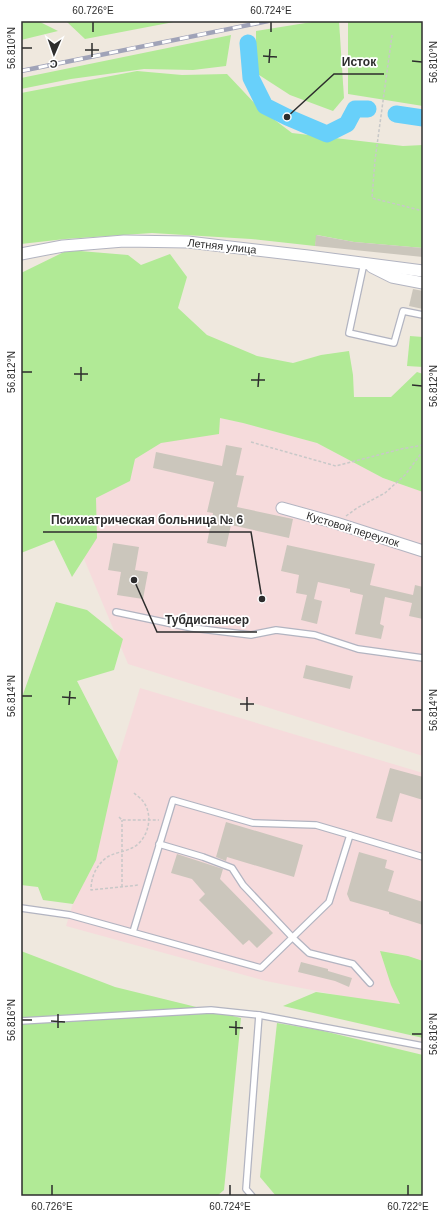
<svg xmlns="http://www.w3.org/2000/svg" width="444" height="1217" font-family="Helvetica,sans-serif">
<rect width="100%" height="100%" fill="#efe8de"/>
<!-- medical -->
<g fill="#f6dbdc">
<path d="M 125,369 L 220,418 L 243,423 L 317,443 L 383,478 L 423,492 L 423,756 L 128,664 L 74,535 Z"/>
<path d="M 140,688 L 423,773 L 423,1012 L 266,981 L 66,926 Z"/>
</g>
<!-- green -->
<g fill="#b1ea96">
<path d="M 28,21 L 38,21 L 58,31 L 21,40 L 21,22 Z"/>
<path d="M 66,21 L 179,21 L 85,39 Z"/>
<path d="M 318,21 L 339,21 L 344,98 L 333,111 L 290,95 L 256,73 L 256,31 Z"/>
<path d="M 348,21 L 423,21 L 423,106 L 348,94 Z"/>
<path d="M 231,35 L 226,66 L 193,70 L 144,69 L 71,79 L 21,89 L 21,78 Z"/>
<path d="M 137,71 L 182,75 L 227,74 L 259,108 L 292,133 L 403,146 L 423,145 L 423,248 L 354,242 L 317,235 L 315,246 L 251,239 L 152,233 L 65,239 L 21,244 L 21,93 Z"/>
<path d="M 68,250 L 128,255 L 141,265 L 170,254 L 187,277 L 178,308 L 207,335 L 257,356 L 293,363 L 321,355 L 349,351 L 353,375 L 354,397 L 391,397 L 417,372 L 423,374 L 423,492 L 383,478 L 317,443 L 243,423 L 220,418 L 219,434 L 161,443 L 135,459 L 130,481 L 96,498 L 97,538 L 72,577 L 54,540 L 21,553 L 21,273 Z"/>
<path d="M 410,336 L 423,337 L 423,367 L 407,366 Z"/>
<path d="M 56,602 L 87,610 L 123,639 L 114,670 L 77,681 L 118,761 L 96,860 L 73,904 L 43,900 L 38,887 L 21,885 L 21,700 Z"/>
<path d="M 21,951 L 115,987 L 241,1018 L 224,1190 L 217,1196 L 21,1196 Z"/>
<path d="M 380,951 L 408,956 L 423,961 L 423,1038 L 283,1006 L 316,992 L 400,1004 L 391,985 Z"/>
<path d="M 277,1023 L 319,1030 L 423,1055 L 423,1196 L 276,1196 L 260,1177 Z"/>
</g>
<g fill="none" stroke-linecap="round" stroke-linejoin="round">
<!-- river -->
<g stroke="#68d0fa" stroke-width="17">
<path d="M 248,43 L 251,78 L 265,106 L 287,117 L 327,134 L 347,124 L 355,109 L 368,109"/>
<path d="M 396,114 L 423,118"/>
</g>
</g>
<!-- building -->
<g fill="#cbc6bc">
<path d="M 316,235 L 354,242 L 423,248 L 423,257 L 315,246 Z"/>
<path d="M 413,289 L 423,291 L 423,309 L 409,306 Z"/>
<path d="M 226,445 L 242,448 L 236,475 L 244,476 L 237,507 L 293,519 L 289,538 L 231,525 L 226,547 L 207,543 L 213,513 L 207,512 L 214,482 L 153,468 L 156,452 L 222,466 Z"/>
<path d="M 113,543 L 139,547 L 135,570 L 148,572 L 143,599 L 117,595 L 121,572 L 108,570 Z"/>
<path d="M 287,545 L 375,564 L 370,585 L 413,595 L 415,585 L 423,587 L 423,619 L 409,616 L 412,603 L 385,597 L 380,624 L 384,626 L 381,639 L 355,634 L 363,595 L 350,592 L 350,589 L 318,582 L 314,599 L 322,601 L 317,624 L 301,620 L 307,595 L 296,593 L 299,575 L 281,571 Z"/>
<path d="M 306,665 L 353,676 L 350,689 L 303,678 Z"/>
<path d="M 390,768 L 423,777 L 423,800 L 400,793 L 392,822 L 376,818 Z"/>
<path d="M 226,822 L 303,845 L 294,877 L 227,857 L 226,861 L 216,857 Z"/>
<path d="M 359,852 L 387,860 L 385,868 L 394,871 L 388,891 L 423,902 L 423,925 L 389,914 L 389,912 L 350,901 L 347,894 Z"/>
<path d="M 177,854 L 223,869 L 220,879 L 273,933 L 257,948 L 249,940 L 243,945 L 199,900 L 205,894 L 192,879 L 171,873 Z"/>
<path d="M 301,962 L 328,969 L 328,971 L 352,978 L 349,987 L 335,981 L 298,972 Z"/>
</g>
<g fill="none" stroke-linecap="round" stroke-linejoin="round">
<!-- service casing -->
<g stroke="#b2b4c1" stroke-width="8">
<g id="service">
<path d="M 364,263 L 349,333 L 394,343 L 403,311 L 423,315"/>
<path d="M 116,612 L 192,628 L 251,635 L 276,630 L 315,635 L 358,649 L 423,658"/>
<path d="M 159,844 L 203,857 L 232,868 L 243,885 L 293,938 L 309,953 L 353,964 L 370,983"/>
<path d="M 21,908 L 70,915 L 261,968 L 329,902 L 350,835 L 423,857"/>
<path d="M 133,932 L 173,800 L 253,823 L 316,825 L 350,835"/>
<path d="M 21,1021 L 211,1010 L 259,1015 L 423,1046"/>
<path d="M 252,1196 L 246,1189 L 259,1015"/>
</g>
</g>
<!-- minor casing -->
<g stroke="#b2b4c1" stroke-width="13">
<g id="minor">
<path d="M 21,254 L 63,246 L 124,241 L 188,242 L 308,256 L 423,271"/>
<path d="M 372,267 L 392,277 L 423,283"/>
<path d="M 282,508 L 336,523 L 423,551"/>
</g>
</g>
<!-- path -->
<g stroke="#c8c8c8" stroke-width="1.5" stroke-dasharray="3 2" stroke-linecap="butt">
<path d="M 392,35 L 375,160 L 372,198 L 423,211"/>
<path d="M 251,442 L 336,466 L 401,449 L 423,445"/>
<path d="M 346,516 L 357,508 L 385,493 L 405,475 L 423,451"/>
<path d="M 134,793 C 136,795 139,797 141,799 C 155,813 149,840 132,848 C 124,852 112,853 106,858 C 96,866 91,877 91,890 L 139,885"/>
<path d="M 119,817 L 122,820 L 159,820"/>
<path d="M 122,887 L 122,820"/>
</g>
<!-- service -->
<use href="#service" stroke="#fff" stroke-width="5.5"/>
<!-- minor -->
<use href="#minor" stroke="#fff" stroke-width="11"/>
<!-- rail casing -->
<g stroke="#a0a3b8" stroke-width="4.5">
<path id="rail" d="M 21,71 L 268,21"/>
</g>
<!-- rail -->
<use href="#rail" stroke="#fff" stroke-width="3" stroke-dasharray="9" stroke-linecap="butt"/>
</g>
<!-- ticks -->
<path fill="none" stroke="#2d2d2d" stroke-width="1.5" d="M 93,32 L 93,22M 271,32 L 271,22M 22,48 L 32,48M 85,50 L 99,50M 263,56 L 277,57M 92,57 L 92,43M 412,61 L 422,62M 269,63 L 270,49M 22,372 L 32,372M 74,374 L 88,374M 251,380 L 265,380M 81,381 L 81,367M 412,385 L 422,386M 258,387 L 259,373M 22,696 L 32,696M 62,697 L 76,698M 240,704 L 254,704M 69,705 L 70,691M 412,710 L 422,710M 247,711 L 247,697M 22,1020 L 32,1020M 51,1021 L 65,1022M 229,1027 L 243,1028M 58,1028 L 58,1014M 412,1034 L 422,1034M 236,1035 L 236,1021M 52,1195 L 52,1185M 230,1195 L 230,1185M 408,1195 L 408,1185"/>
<g text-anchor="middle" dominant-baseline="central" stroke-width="3.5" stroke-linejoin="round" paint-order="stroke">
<!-- street labels -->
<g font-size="11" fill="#2d2d2d" stroke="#fff">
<text transform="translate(222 246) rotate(6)">Летняя улица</text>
<text transform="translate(353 529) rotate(17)">Кустовой переулок</text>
</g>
</g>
<!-- callouts -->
<path fill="none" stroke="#2d2d2d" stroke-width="1.5" d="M287 117L334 74H384M262 599L251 532H43M134 580L157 632H257"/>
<g fill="#2d2d2d" stroke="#fff" stroke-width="1.5">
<circle cx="287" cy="117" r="4"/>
<circle cx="262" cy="599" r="4"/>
<circle cx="134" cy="580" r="4"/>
</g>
<g font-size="12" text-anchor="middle" font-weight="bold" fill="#2d2d2d" stroke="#fff" stroke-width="3.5" stroke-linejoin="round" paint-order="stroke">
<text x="359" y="66">Исток</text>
<text x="147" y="524">Психиатрическая больница № 6</text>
<text x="207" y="624">Тубдиспансер</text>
</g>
<!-- border -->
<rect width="444" height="1217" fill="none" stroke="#ffffff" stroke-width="44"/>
<!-- north arrow -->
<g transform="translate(54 54) rotate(182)" stroke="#ffffff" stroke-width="3" paint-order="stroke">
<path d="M0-3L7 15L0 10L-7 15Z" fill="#2d2d2d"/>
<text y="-6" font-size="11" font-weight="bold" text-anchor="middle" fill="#2d2d2d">С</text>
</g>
<rect x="22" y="22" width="400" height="1173" fill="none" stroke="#2d2d2d" stroke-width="1.5"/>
<g font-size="10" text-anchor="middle" fill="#2d2d2d">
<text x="93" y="14">60.726°E</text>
<text x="271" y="14">60.724°E</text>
<text transform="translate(11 48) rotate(-90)" y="4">56.810°N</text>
<text transform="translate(433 62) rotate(-90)" y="4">56.810°N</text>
<text transform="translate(11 372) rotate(-90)" y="4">56.812°N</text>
<text transform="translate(433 386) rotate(-90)" y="4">56.812°N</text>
<text transform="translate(11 696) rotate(-90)" y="4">56.814°N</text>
<text transform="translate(433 710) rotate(-90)" y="4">56.814°N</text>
<text transform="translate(11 1020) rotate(-90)" y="4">56.816°N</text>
<text transform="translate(433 1034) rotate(-90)" y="4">56.816°N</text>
<text x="52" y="1210">60.726°E</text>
<text x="230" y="1210">60.724°E</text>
<text x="408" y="1210">60.722°E</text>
</g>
</svg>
